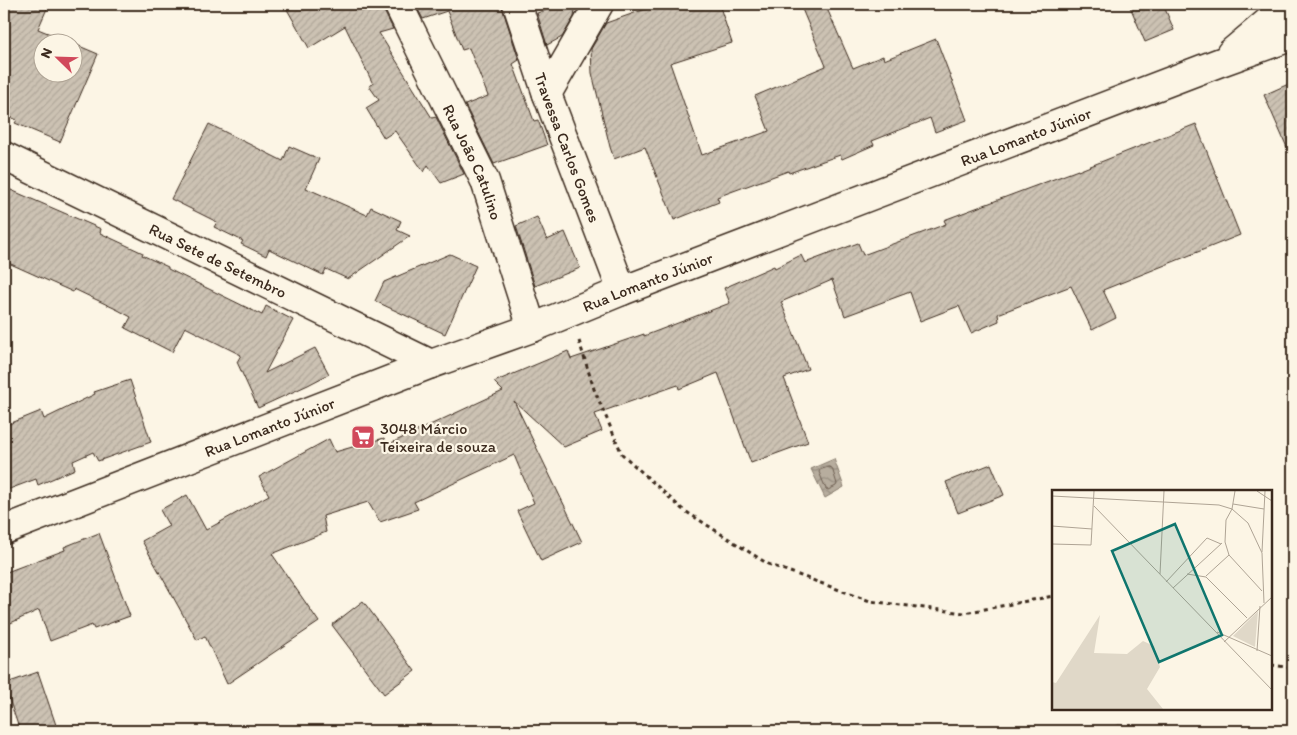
<svg xmlns="http://www.w3.org/2000/svg" width="1297" height="735" font-family="Itim,sans-serif">
<defs>
<pattern id="forest-firs" width="22" height="20" patternUnits="userSpaceOnUse" patternTransform="scale(1.25)"><rect width="22" height="20" fill="#e0d8c8"/><path d="M5 1l3.5 6h-7zM16 11l3.5 6h-7z" fill="#c1baab"/></pattern>
<pattern id="water-waves" width="16" height="10" patternUnits="userSpaceOnUse" patternTransform="scale(1.25)"><rect width="16" height="10" fill="#b7ad9e"/><path d="M0 5q4-4 8 0t8 0" fill="none" stroke="#968d80"/></pattern>
<pattern id="building-hatch" width="6" height="6" patternUnits="userSpaceOnUse" patternTransform="scale(1.25)"><rect width="6" height="6" fill="#ccc2b3"/><path d="M-1 1l2-2M0 6l6-6M5 7l2-2" fill="none" stroke="#b0a79a"/></pattern>
</defs>
<rect width="100%" height="100%" fill="#fcf5e5"/>
<filter id="ink" filterUnits="userSpaceOnUse"><feTurbulence type="fractalNoise" baseFrequency=".02" numOctaves="2"/><feDisplacementMap in="SourceGraphic" scale="10" xChannelSelector="R" yChannelSelector="G"/><feConvolveMatrix kernelMatrix="1 2 1 2 8 2 1 2 1" color-interpolation-filters="sRGB"/></filter>
<g filter="url(#ink)">
<!-- forest -->
<path fill="url(#forest-firs)" stroke="#8e8173" d="M 1118,725 L 1185,731 L 1111,731 Z"/>
<!-- water -->
<path fill="url(#water-waves)" stroke="#85796b" d="M 834,459 L 844,487 L 825,498 L 811,469 Z"/>
<g fill="none" stroke-linecap="round" stroke-linejoin="round">
<!-- shore -->
<path stroke="#6d5e51" stroke-width="1" d="M 829,467 L 832,468 L 837,484 L 836,486 L 828,490 L 826,489 L 819,472 L 820,470 Z"/>
</g>
<!-- building -->
<g fill="url(#building-hatch)" stroke="#3b2a1e">
<path d="M 4,4 L 49,4 L 38,29 L 70,42 L 42,42 L 42,72 L 72,72 L 72,43 L 98,54 L 60,142 L 15,123 L 17,120 L 4,114 Z"/>
<path d="M 284,4 L 382,4 L 384,11 L 393,29 L 379,33 L 432,118 L 436,117 L 464,174 L 441,183 L 428,165 L 424,172 L 395,131 L 384,138 L 366,108 L 379,100 L 369,86 L 373,84 L 345,26 L 309,48 Z"/>
<path d="M 415,4 L 501,4 L 519,60 L 513,64 L 534,121 L 538,120 L 547,145 L 494,164 L 465,105 L 488,96 L 469,48 L 462,50 L 447,11 L 423,19 Z"/>
<path d="M 564,4 L 576,4 L 574,17 L 562,37 L 547,45 L 537,13 Z"/>
<path d="M 660,4 L 719,4 L 732,43 L 670,63 L 702,155 L 769,131 L 755,96 L 826,66 L 802,9 L 814,4 L 825,4 L 853,68 L 883,56 L 884,60 L 936,39 L 967,120 L 935,132 L 930,118 L 872,141 L 874,145 L 842,159 L 840,155 L 789,173 L 788,171 L 717,197 L 719,202 L 674,220 L 645,147 L 614,159 L 610,147 L 592,73 L 591,49 L 606,23 Z"/>
<path d="M 1129,4 L 1163,4 L 1174,30 L 1145,42 Z"/>
<path d="M 1293,82 L 1293,161 L 1264,95 Z"/>
<path d="M 209,124 L 283,161 L 289,146 L 319,159 L 306,188 L 367,215 L 371,207 L 401,221 L 397,230 L 410,236 L 348,279 L 326,269 L 323,275 L 269,249 L 266,256 L 241,244 L 243,241 L 214,227 L 217,222 L 171,199 Z"/>
<path d="M 1196,124 L 1240,235 L 1103,290 L 1116,318 L 1092,330 L 1071,286 L 998,314 L 999,321 L 971,333 L 959,306 L 920,321 L 910,292 L 845,316 L 832,280 L 781,302 L 808,369 L 784,378 L 808,442 L 751,463 L 718,373 L 679,389 L 678,385 L 595,414 L 602,431 L 564,447 L 514,401 L 582,542 L 541,561 L 517,511 L 534,503 L 514,455 L 414,502 L 418,509 L 380,522 L 368,502 L 323,516 L 326,532 L 272,554 L 319,622 L 227,684 L 205,636 L 197,640 L 142,541 L 169,526 L 160,510 L 187,495 L 206,530 L 269,495 L 259,477 L 329,439 L 335,452 L 384,438 L 387,445 L 503,391 L 494,382 L 568,351 L 571,359 L 644,334 L 644,336 L 730,303 L 724,288 L 774,266 L 775,268 L 801,255 L 805,263 L 858,243 L 863,255 L 946,224 L 944,220 L 1078,170 L 1078,171 Z"/>
<path d="M 4,187 L 101,229 L 100,233 L 143,253 L 142,255 L 168,267 L 168,269 L 262,315 L 266,306 L 293,320 L 265,373 L 315,348 L 329,374 L 308,385 L 258,408 L 237,362 L 241,355 L 185,327 L 172,352 L 125,328 L 131,317 L 118,310 L 74,289 L 73,292 L 4,261 Z"/>
<path d="M 537,217 L 547,240 L 565,232 L 580,268 L 535,286 L 516,226 Z"/>
<path d="M 450,254 L 476,266 L 445,334 L 375,301 L 384,282 Z"/>
<path d="M 130,380 L 151,442 L 98,461 L 93,452 L 73,461 L 75,469 L 38,485 L 36,479 L 4,491 L 4,426 L 41,411 L 44,419 L 95,394 L 94,392 Z"/>
<path d="M 991,464 L 1004,495 L 958,513 L 946,482 Z"/>
<path d="M 99,533 L 130,616 L 94,629 L 92,625 L 50,641 L 39,610 L 4,626 L 4,573 L 65,550 L 64,547 Z"/>
<path d="M 363,601 L 415,671 L 384,694 L 332,625 Z"/>
<path d="M 38,672 L 58,731 L 20,731 L 4,684 Z"/>
</g>
<g fill="none" stroke-linecap="round" stroke-linejoin="round">
<!-- minor casing -->
<g stroke="#3b2a1e" stroke-width="31">
<g id="minor">
<path id="s1" d="M 398,4 L 485,181 L 532,328"/>
<path id="s2" d="M 517,4 L 547,94 L 622,291"/>
<path d="M 1231,53 L 1289,4"/>
<path d="M 547,94 L 599,4"/>
<path id="s3" d="M 4,156 L 431,364"/>
<path id="s4" d="M 4,530 L 431,364 L 532,328 L 622,291 L 1218,63 L 1293,36"/>
</g>
</g>
<!-- path -->
<g stroke="#3b2a1e" stroke-width="3" stroke-dasharray="4 4" stroke-linecap="butt">
<path d="M 579,341 L 594,389 L 622,454 L 682,509 L 768,564 L 870,601 L 964,613 L 1053,596"/>
<path d="M 1271,665 L 1293,668"/>
</g>
<!-- minor -->
<use href="#minor" stroke="#fcf5e5" stroke-width="28"/>
</g>
</g>
<!-- icons -->
<defs>
<g id="supermarket-square" transform="scale(1.25)"><rect x="-9" y="-9" width="18" height="18" rx="4" fill="#d1495b" stroke="#fcf5e5"/><path d="M-6-5.5h2.5l.6 2H6L4.5 2H-2.5L-4.4-4H-6ZM-1.5 3.2a1.3 1.3 0 1 0 .1 0ZM3 3.2a1.3 1.3 0 1 0 .1 0Z" fill="#fff"/></g>
</defs>
<g fill-rule="evenodd">
<use href="#supermarket-square" x="363" y="437"/>
</g>
<g text-anchor="middle" dominant-baseline="central" stroke-width="4.5" stroke-linejoin="round" paint-order="stroke">
<!-- street labels -->
<g font-size="16" fill="#3b2a1e" stroke="#fcf5e5">
<text stroke="none"><textPath href="#s4" startOffset="1095">Rua Lomanto Júnior</textPath></text>
<text stroke="none"><textPath href="#s2" startOffset="152">Travessa Carlos Gomes</textPath></text>
<text stroke="none"><textPath href="#s1" startOffset="175">Rua João Catulino</textPath></text>
<text stroke="none"><textPath href="#s3" startOffset="238">Rua Sete de Setembro</textPath></text>
<text stroke="none"><textPath href="#s4" startOffset="690">Rua Lomanto Júnior</textPath></text>
<text stroke="none"><textPath href="#s4" startOffset="285">Rua Lomanto Júnior</textPath></text>
</g>
<!-- poi labels -->
<g font-size="16" fill="#3b2a1e" stroke="#fcf5e5" text-anchor="start">
<text x="380" y="428">3048 Márcio<tspan x="380" dy="18">Teixeira de souza</tspan></text>
</g>
</g>
<!-- overview -->
<g transform="translate(1052 490)">
<rect width="220" height="220" fill="#fcf5e5"/>
<path d="M 48,125 L 42,163 L 75,164 L 91,151 L 102,156 L 108,177 L 95,199 L 111,219 L 0,219 L 0,192 L 4,193 Z" fill="#e0d8c8"/>
<path d="M 206,121 L 203,157 L 181,146 Z" fill="#e0d8c8"/>
<path fill="none" stroke="#afa495" stroke-width="1" d="M 183,1 L 180,19 L 174,30 L 173,52 L 177,65 L 210,101M 205,1 L 220,11M 0,6 L 167,15 L 180,19 L 196,33 L 210,63 L 212,113M 181,14 L 212,19M 42,16 L 220,200M 0,36 L 40,39M 0,54 L 39,55 L 42,1M 210,62 L 213,1M 108,84 L 112,1M 135,84 L 154,87 L 195,128M 154,86 L 177,65M 114,92 L 155,48 L 169,54M 121,98 L 170,53M 165,142 L 220,166M 172,152 L 220,107M 205,161 L 208,116"/>
<path fill="#0f766e" fill-opacity="0.15" stroke="#0f766e" stroke-width="2.5" d="M 123,34 L 170,145 L 107,172 L 60,61 Z"/>
<rect width="220" height="220" fill="none" stroke="#3b2a1e" stroke-width="2.5"/>
</g>
<!-- margin -->
<rect width="1297" height="735" fill="none" stroke="#fcf5e5" stroke-width="20"/>
<rect x="10" y="10" width="1277" height="715" fill="none" stroke="#3b2a1e" stroke-width="2" filter="url(#ink)"/>
<!-- north arrow -->
<g transform="translate(58 58) rotate(293)"><circle r="24" fill="#fcf5e5" stroke="#afa495"/>
<path d="M0-4L9 19L0 12L-9 19Z" fill="#d1495b"/>
<text y="-8" font-size="14" font-weight="bold" text-anchor="middle" fill="#3b2a1e">N</text>
</g>
</svg>
